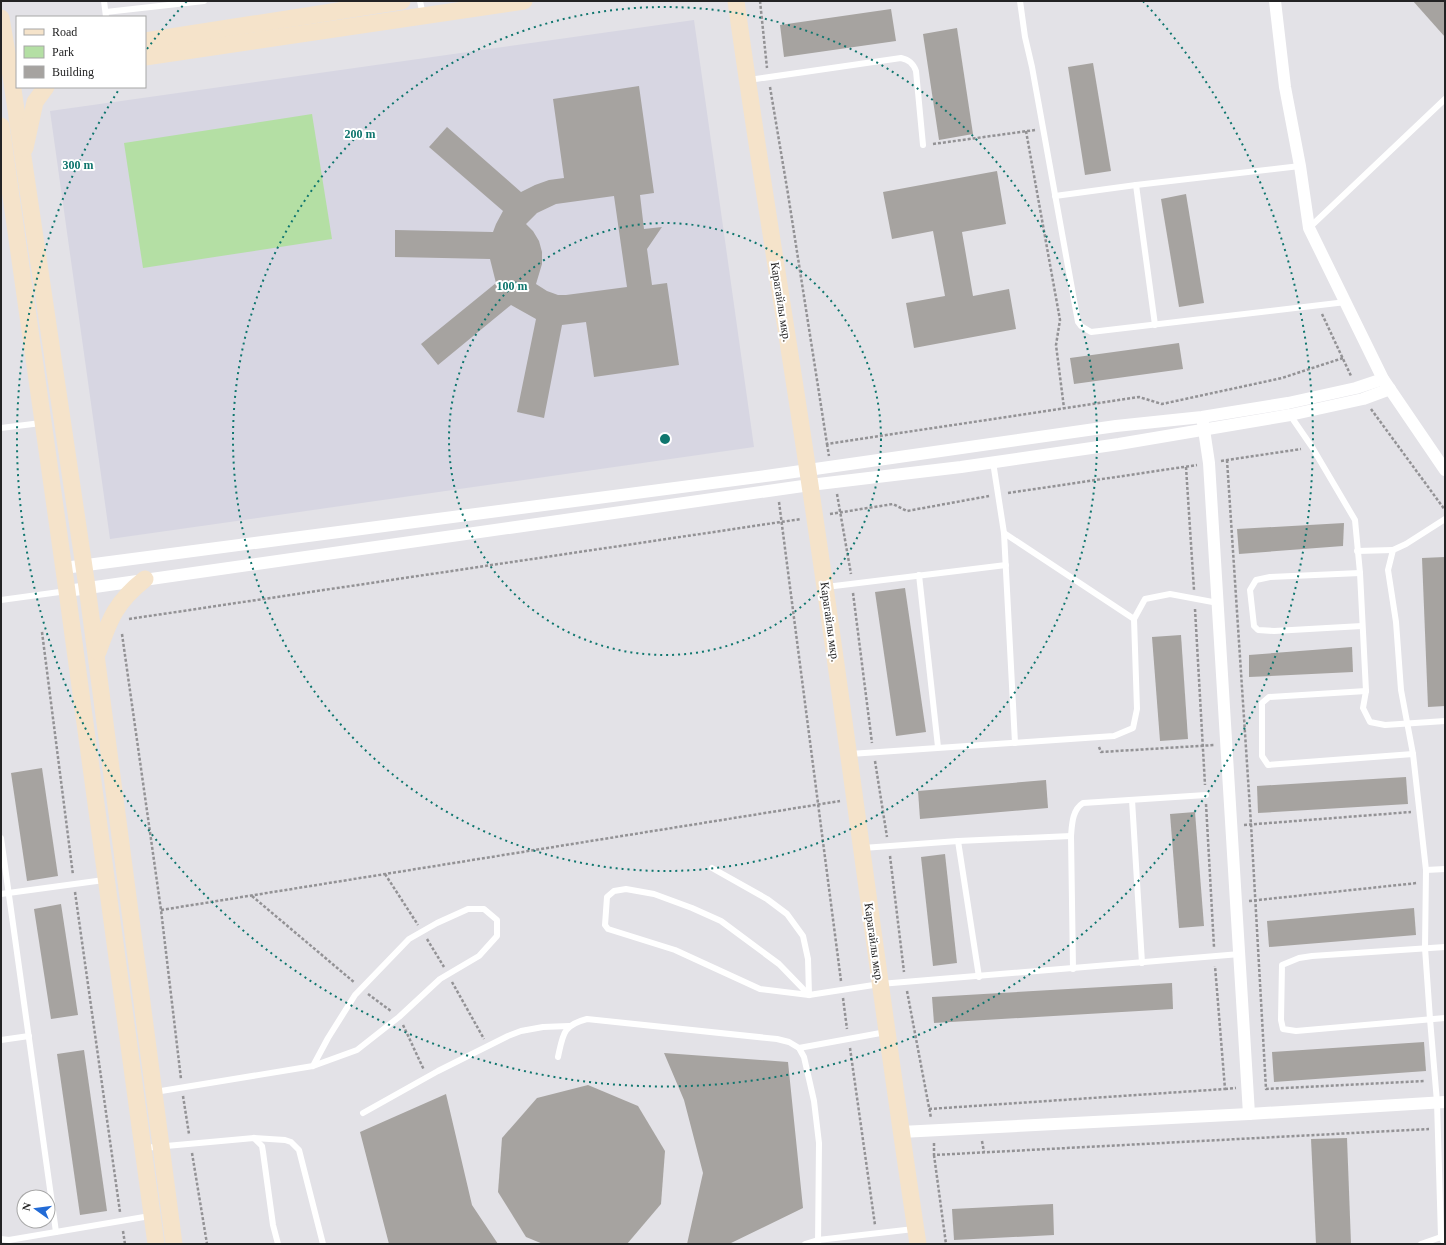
<svg xmlns="http://www.w3.org/2000/svg" width="1446" height="1245" font-family="'Times New Roman',serif">
<rect width="100%" height="100%" fill="#e3e2e7"/>
<!-- built -->
<path fill="#d7d6e2" d="M 694,20 L 754,447 L 110,539 L 50,111 Z"/>
<!-- green -->
<path fill="#b4dfa4" d="M 312,114 L 332,239 L 143,268 L 124,143 Z"/>
<!-- building -->
<g fill="#a6a3a0" fill-rule="evenodd">
<path d="M 1413,1 L 1445,1 L 1445,37 Z"/>
<path d="M 891,9 L 896,41 L 784,57 L 780,25 Z"/>
<path d="M 957,28 L 973,134 L 939,140 L 923,34 Z"/>
<path d="M 1093,63 L 1111,171 L 1085,175 L 1068,67 Z"/>
<path d="M 639,86 L 654,193 L 640,195 L 644,229 L 662,227 L 647,249 L 652,285 L 667,283 L 679,365 L 594,377 L 586,322 L 562,325 L 544,418 L 517,412 L 536,319 L 511,305 L 438,365 L 421,344 L 496,283 L 490,259 L 395,257 L 395,230 L 493,232 L 496,224 L 503,211 L 429,147 L 447,127 L 521,192 L 535,185 L 549,180 L 564,178 L 553,99 ZM 614,196 L 627,287 L 566,295 L 558,295 L 547,291 L 536,284 L 542,264 L 542,252 L 539,241 L 533,231 L 526,224 L 537,213 L 556,204 Z"/>
<path d="M 997,171 L 1006,224 L 962,232 L 973,296 L 1009,289 L 1016,329 L 914,348 L 906,303 L 945,296 L 933,231 L 892,239 L 883,192 Z"/>
<path d="M 1186,194 L 1204,303 L 1179,307 L 1161,199 Z"/>
<path d="M 1179,343 L 1183,369 L 1074,384 L 1070,358 Z"/>
<path d="M 1344,523 L 1343,546 L 1239,554 L 1237,529 Z"/>
<path d="M 1445,557 L 1445,706 L 1428,707 L 1422,558 Z"/>
<path d="M 905,588 L 926,732 L 896,736 L 875,592 Z"/>
<path d="M 1181,635 L 1188,739 L 1160,741 L 1152,637 Z"/>
<path d="M 1352,647 L 1353,672 L 1249,677 L 1249,655 Z"/>
<path d="M 42,768 L 58,876 L 27,881 L 11,773 Z"/>
<path d="M 1406,777 L 1408,804 L 1258,813 L 1257,786 Z"/>
<path d="M 1046,780 L 1048,808 L 920,819 L 918,791 Z"/>
<path d="M 1195,812 L 1204,926 L 1179,928 L 1170,814 Z"/>
<path d="M 945,854 L 957,963 L 933,966 L 921,857 Z"/>
<path d="M 61,904 L 78,1015 L 51,1019 L 34,909 Z"/>
<path d="M 1414,908 L 1416,935 L 1269,947 L 1267,921 Z"/>
<path d="M 1172,983 L 1173,1009 L 934,1023 L 932,997 Z"/>
<path d="M 1424,1042 L 1426,1071 L 1274,1082 L 1272,1052 Z"/>
<path d="M 84,1050 L 107,1211 L 80,1215 L 57,1054 Z"/>
<path d="M 664,1053 L 788,1062 L 803,1208 L 729,1244 L 687,1244 L 703,1173 L 684,1100 Z"/>
<path d="M 588,1085 L 638,1106 L 665,1151 L 661,1204 L 627,1244 L 543,1244 L 526,1237 L 498,1192 L 502,1138 L 537,1098 Z"/>
<path d="M 446,1094 L 472,1205 L 498,1244 L 389,1244 L 360,1132 Z"/>
<path d="M 1347,1138 L 1351,1244 L 1316,1244 L 1311,1139 Z"/>
<path d="M 1053,1204 L 1054,1235 L 954,1240 L 952,1209 Z"/>
</g>
<g fill="none" stroke-linecap="round" stroke-linejoin="round">
<!-- path -->
<g stroke="#939295" stroke-width="2.5" stroke-dasharray="3 2" stroke-linecap="butt">
<path d="M 760,1 L 767,68"/>
<path d="M 770,87 L 788,194 L 827,444 L 1139,397 L 1162,404 L 1282,378 L 1343,358"/>
<path d="M 1026,131 L 1060,320 L 1056,345 L 1064,408"/>
<path d="M 933,144 L 1035,130"/>
<path d="M 1322,314 L 1351,376"/>
<path d="M 1371,409 L 1445,510"/>
<path d="M 827,444 L 829,456"/>
<path d="M 1227,460 L 1251,824 L 1266,1089 L 1425,1081"/>
<path d="M 1221,461 L 1301,449"/>
<path d="M 1186,467 L 1194,590"/>
<path d="M 1008,493 L 1197,465"/>
<path d="M 837,494 L 851,574"/>
<path d="M 779,502 L 841,981"/>
<path d="M 830,514 L 893,504 L 907,511 L 989,496"/>
<path d="M 853,593 L 872,743"/>
<path d="M 1195,609 L 1205,785"/>
<path d="M 129,619 L 801,519"/>
<path d="M 42,632 L 73,875"/>
<path d="M 122,634 L 161,910 L 181,1079"/>
<path d="M 1099,747 L 1101,752 L 1215,745"/>
<path d="M 875,761 L 887,837"/>
<path d="M 1206,804 L 1214,947"/>
<path d="M 1244,825 L 1411,812"/>
<path d="M 890,856 L 904,972"/>
<path d="M 385,874 L 418,925"/>
<path d="M 75,892 L 120,1212"/>
<path d="M 252,896 L 355,983"/>
<path d="M 1249,901 L 1417,883"/>
<path d="M 161,910 L 840,801"/>
<path d="M 427,939 L 444,967"/>
<path d="M 452,982 L 484,1039"/>
<path d="M 907,991 L 931,1118"/>
<path d="M 368,994 L 391,1011"/>
<path d="M 843,998 L 847,1029"/>
<path d="M 403,1025 L 424,1070"/>
<path d="M 850,1048 L 875,1225"/>
<path d="M 1225,1089 L 1236,1088"/>
<path d="M 183,1096 L 189,1134"/>
<path d="M 929,1109 L 1225,1089 L 1215,966"/>
<path d="M 982,1141 L 984,1152"/>
<path d="M 934,1143 L 934,1155 L 1429,1129"/>
<path d="M 192,1153 L 207,1244"/>
<path d="M 934,1155 L 946,1244"/>
<path d="M 123,1231 L 125,1244"/>
</g>
<!-- lane -->
<g stroke="#fff" stroke-width="6">
<path d="M 104,1 L 106,17"/>
<path d="M 420,1 L 423,15"/>
<path d="M 1020,1 L 1025,37 L 1032,67 L 1078,322 L 1081,326 L 1091,332 L 1346,302"/>
<path d="M 106,12 L 204,1"/>
<path d="M 749,80 L 901,58 C 909,60 913,63 916,71 L 923,145"/>
<path d="M 1136,185 L 1155,325"/>
<path d="M 1055,196 L 1136,185 L 1300,166"/>
<path d="M 1309,228 L 1445,99"/>
<path d="M 1290,415 L 1312,447 L 1355,520 L 1360,573 L 1366,691 L 1363,708 L 1370,722 L 1385,725 L 1445,721"/>
<path d="M 1,428 L 41,423"/>
<path d="M 993,462 L 1004,533 L 1015,743"/>
<path d="M 1357,551 L 1393,550"/>
<path d="M 1360,573 L 1270,577 L 1256,580 L 1250,590 L 1254,626 L 1258,630 L 1274,631 L 1362,626"/>
<path d="M 919,575 L 938,747"/>
<path d="M 826,587 L 1006,565"/>
<path d="M 1,600 L 67,591"/>
<path d="M 1134,619 L 1145,599 L 1170,594 L 1218,603"/>
<path d="M 1366,691 L 1269,697 L 1262,703 L 1262,756 L 1268,765 L 1413,754"/>
<path d="M 850,754 L 1114,736 L 1133,728 L 1137,709 L 1134,619 L 1004,533"/>
<path d="M 1132,800 L 1142,963"/>
<path d="M 1,838 L 56,1232"/>
<path d="M 958,841 L 979,977"/>
<path d="M 863,848 L 958,841 L 1071,836"/>
<path d="M 712,868 L 767,899 L 787,914 L 803,936 L 808,959 L 809,995"/>
<path d="M 1426,870 L 1445,869"/>
<path d="M 1,894 L 104,880"/>
<path d="M 1445,947 L 1312,956 L 1299,958 L 1282,965 L 1281,1020 L 1283,1029 L 1296,1031 L 1445,1018"/>
<path d="M 1073,969 L 1071,836 C 1072,825 1072,810 1083,803 L 1206,795"/>
<path d="M 809,995 L 779,964 L 721,921 L 692,908 L 654,894 L 626,889 L 614,891 L 607,897 L 605,925 L 608,929 L 675,950 L 760,989 L 809,995 L 880,984 L 1240,954"/>
<path d="M 1,1040 L 29,1036"/>
<path d="M 799,1048 L 886,1032"/>
<path d="M 558,1057 C 563,1034 563,1025 587,1019 L 777,1039 L 789,1042 L 799,1048 L 804,1057 L 814,1101 L 819,1143 L 818,1244"/>
<path d="M 155,1092 L 313,1066 L 357,1050 L 399,1017 L 440,979 L 479,956 L 497,936 L 497,920 L 484,909 L 468,909 L 437,923 L 409,939 L 355,995 L 328,1038 L 313,1066"/>
<path d="M 363,1113 L 438,1071 L 508,1036 L 521,1031 L 543,1027 L 569,1026"/>
<path d="M 254,1138 L 262,1146 L 263,1152 L 273,1225 L 278,1244"/>
<path d="M 144,1148 L 254,1138 L 285,1140 L 291,1142 L 299,1150 L 323,1244"/>
<path d="M 1,1239 L 9,1240 L 150,1216"/>
<path d="M 805,1244 L 818,1240 L 914,1229"/>
<path d="M 1421,1244 L 1441,1237"/>
<path d="M 1445,1244 L 1441,1237 L 1437,1102 L 1430,1019 L 1425,948 L 1426,870 L 1413,754 L 1401,690 L 1396,622 L 1388,570 L 1393,550 L 1406,544 L 1445,519"/>
</g>
<!-- street -->
<g stroke="#fff" stroke-width="12">
<path d="M 1275,1 L 1285,87 L 1300,166 L 1309,228 L 1383,379 L 1445,470"/>
<path d="M 1203,423 L 1209,463 L 1249,1114"/>
<path d="M 64,568 L 773,475 L 1116,426 L 1202,417 L 1288,403 L 1356,388 L 1383,379"/>
<path d="M 67,591 L 810,485 L 961,467 L 1119,444 L 1290,415 L 1363,399 L 1390,389"/>
<path d="M 901,1132 L 1249,1114 L 1445,1102"/>
</g>
<!-- secondary -->
<g stroke="#f5e3ca" stroke-width="17">
<path d="M 736,1 C 760,174 790,346 815,519 C 851,760 881,1003 918,1244"/>
<path d="M 1,18 L 11,76 L 87,587 L 174,1244"/>
<path d="M 145,41 L 402,1"/>
<path d="M 145,57 L 524,1"/>
<path d="M 1,126 L 67,591 L 156,1244"/>
<path d="M 25,148 L 35,102 L 46,87"/>
<path d="M 98,652 C 110,618 116,602 145,579"/>
</g>
</g>
<!-- distance rings -->
<g fill="none" stroke="#0f766e" stroke-width="2" stroke-dasharray="2 4">
<circle cx="665" cy="439" r="216"/>
<circle cx="665" cy="439" r="432"/>
<path d="M147 49A648 648 0 0 1 187 1M1143 1A648 648 0 1 1 118 91"/>
</g>
<g text-anchor="middle" dominant-baseline="central" stroke-width="4" stroke-linejoin="round" paint-order="stroke">
<!-- street labels -->
<g font-size="12" fill="#232324" stroke="#fff">
<text transform="translate(781 302) rotate(81)">Карагайлы мкр.</text>
<text transform="translate(830 622) rotate(82)">Карагайлы мкр.</text>
<text transform="translate(874 943) rotate(82)">Карагайлы мкр.</text>
</g>
</g>
<circle cx="665" cy="439" r="6" fill="#0f766e" stroke="#fff" stroke-width="2"/>
<g font-size="12" text-anchor="middle" font-weight="bold" fill="#0f766e" stroke="#fff" stroke-width="4" stroke-linejoin="round" paint-order="stroke">
<text x="360" y="138">200 m</text>
<text x="78" y="169">300 m</text>
<text x="512" y="290">100 m</text>
</g>
<!-- border -->
<rect width="1446" height="1245" fill="none" stroke="#232324" stroke-width="4"/>
<!-- legend -->
<rect x="16" y="16" width="130" height="72" fill="#ffffff" stroke="#a7a7a7"/>
<rect x="24" y="29" width="20" height="6" fill="#f5e3ca" stroke="#a7a7a7"/>
<text x="52" y="36" font-size="12" fill="#232324">Road</text>
<rect x="24" y="46" width="20" height="12" fill="#b4dfa4" stroke="#a7a7a7"/>
<text x="52" y="56" font-size="12" fill="#232324">Park</text>
<rect x="24" y="66" width="20" height="12" fill="#a6a3a0" stroke="#a7a7a7"/>
<text x="52" y="76" font-size="12" fill="#232324">Building</text>
<!-- north arrow -->
<g transform="translate(36 1209) rotate(284)"><circle r="19" fill="#ffffff" stroke="#a7a7a7"/>
<path d="M0-3L7 15L0 10L-7 15Z" fill="#226bd6"/>
<text y="-6" font-size="11" font-weight="bold" text-anchor="middle" fill="#232324">N</text>
</g>
</svg>
